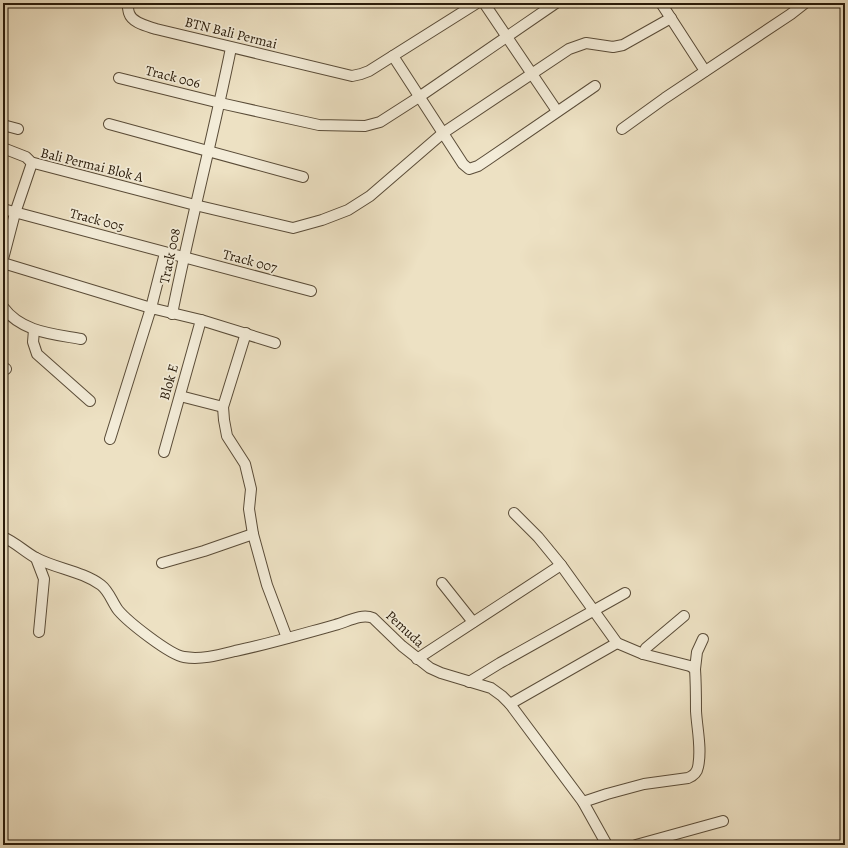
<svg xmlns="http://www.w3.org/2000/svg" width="848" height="848" font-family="Alegreya,serif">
<rect width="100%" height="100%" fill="#ede1c3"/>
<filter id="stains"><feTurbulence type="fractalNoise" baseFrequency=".005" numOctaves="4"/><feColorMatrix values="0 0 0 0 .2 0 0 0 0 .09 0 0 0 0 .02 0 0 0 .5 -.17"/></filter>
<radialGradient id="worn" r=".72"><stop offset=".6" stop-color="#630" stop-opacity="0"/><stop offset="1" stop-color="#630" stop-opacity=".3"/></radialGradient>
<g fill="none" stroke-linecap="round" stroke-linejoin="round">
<!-- street casing -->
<g stroke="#5a4c38" stroke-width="12">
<g id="street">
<path d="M 127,3 C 128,6 128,10 129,13 C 132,23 147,26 156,29 L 352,76 L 361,74 L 369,71 L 477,3"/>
<path d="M 484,3 L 557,111"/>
<path d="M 661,3 L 705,71"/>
<path d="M 393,56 L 463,164 L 469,169 L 478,166 L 487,160 L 595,86"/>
<path d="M 119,78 L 220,103 L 319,125 L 365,126 L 380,122 L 419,97 L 556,3"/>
<path d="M 109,124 L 303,177"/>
<path d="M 3,125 L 18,129"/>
<path d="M 622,129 L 665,98 L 791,14 L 805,3"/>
<path d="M 3,148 L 26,157 L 32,163"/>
<path d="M 3,209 L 311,291"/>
<path d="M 3,259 L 15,213 L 32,163 L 34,163 L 195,205 L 293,228 L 322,220 L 348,210 L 370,196 L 443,133 L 569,49 L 586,43 L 613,47 L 623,45 L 671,18"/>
<path d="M 3,263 L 151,308 L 165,253"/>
<path d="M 3,307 C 21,332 53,334 81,339"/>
<path d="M 172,314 C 190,224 213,137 231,48"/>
<path d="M 34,330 L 33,342 L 37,354 L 90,401"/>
<path d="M 246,333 L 223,407 L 224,420 L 227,436 L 245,464 L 251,489 L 249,509 L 253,534 L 267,585 L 287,638"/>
<path d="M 3,367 L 6,369"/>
<path d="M 180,396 L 223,407"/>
<path d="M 110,439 L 151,308 L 201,320 L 275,343"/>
<path d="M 164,452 L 201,320"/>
<path d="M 514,513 L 538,537 L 561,565 L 617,643 L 643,654 L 690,666 L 695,669 C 696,683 696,697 696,711 C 697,729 702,749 698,767 C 697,773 693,776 688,778 L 644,784 L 607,794 L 583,802"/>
<path d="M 3,537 C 15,542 25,552 36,558 C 57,569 82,571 101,585 C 109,591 112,602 118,610 C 128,622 170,655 184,657 C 201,660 219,655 235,651 C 269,644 302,634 335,625 C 347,622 361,613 373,618 L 402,646 L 430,668 L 441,673 L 491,688 L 502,696 L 510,704 L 583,802 L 607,845"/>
<path d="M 36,558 L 44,579 L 39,632"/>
<path d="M 162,563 L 204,551 L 253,534"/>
<path d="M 442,583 L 473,622"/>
<path d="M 643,654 L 646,648 L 684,616"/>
<path d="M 417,659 L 561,565"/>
<path d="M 695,669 L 697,652 L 703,639"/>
<path d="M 469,682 L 500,663 L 625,593"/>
<path d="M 510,704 L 617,643"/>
<path d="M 636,845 L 723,821"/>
</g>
</g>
<!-- street -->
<use href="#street" stroke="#f3ecd8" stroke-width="10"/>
</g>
<g text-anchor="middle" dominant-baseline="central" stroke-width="3.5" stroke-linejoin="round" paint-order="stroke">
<!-- street labels -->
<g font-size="14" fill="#291b0a" stroke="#f3ecd8">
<text transform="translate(231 33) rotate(14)">BTN Bali Permai</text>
<text transform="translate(173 77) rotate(14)">Track 006</text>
<text transform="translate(92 165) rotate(14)">Bali Permai Blok A</text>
<text transform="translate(97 220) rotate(15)">Track 005</text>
<text transform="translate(170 256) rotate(-78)">Track 008</text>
<text transform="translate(250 261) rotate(15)">Track 007</text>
<text transform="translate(169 382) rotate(-74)">Blok E</text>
<text transform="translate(405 629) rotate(43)">Pemuda</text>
</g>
</g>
<!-- margin -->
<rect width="848" height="848" fill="none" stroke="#ede1c3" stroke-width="16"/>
<rect x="4" y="4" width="840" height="840" fill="none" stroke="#291b0a" stroke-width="2"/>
<rect x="8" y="8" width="832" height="832" fill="none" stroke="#291b0a"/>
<rect width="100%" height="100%" filter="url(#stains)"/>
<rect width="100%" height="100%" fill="url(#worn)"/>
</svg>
